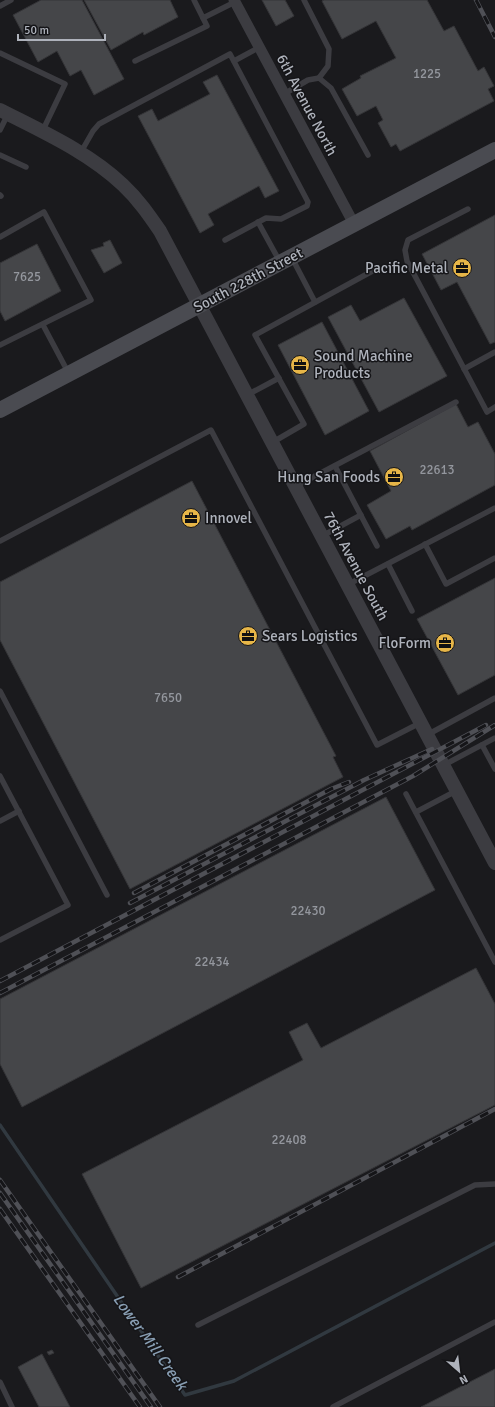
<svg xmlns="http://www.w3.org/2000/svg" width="495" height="1407" font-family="Signika,sans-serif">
<rect width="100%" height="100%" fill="#1a1a1d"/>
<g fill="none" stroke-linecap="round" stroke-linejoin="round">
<!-- stream -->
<path stroke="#313940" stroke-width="3.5" d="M 0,1125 L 185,1395 L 234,1381 L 495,1243"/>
</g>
<!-- building -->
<g fill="#454649" stroke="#353538">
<path d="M 41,0 L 82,0 L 124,79 L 94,95 L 81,70 L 70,76 L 57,51 L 38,62 L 13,15 Z"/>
<path d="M 84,0 L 170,0 L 178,17 L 144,35 L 143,32 L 111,50 Z"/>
<path d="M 262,0 L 285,0 L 294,16 L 276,26 Z"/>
<path d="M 324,0 L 427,0 L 444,31 L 454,26 L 478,71 L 484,67 L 494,86 L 488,89 L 494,101 L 400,151 L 396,144 L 391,147 L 378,123 L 383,120 L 376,106 L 357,116 L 342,89 L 361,78 L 360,76 L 396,58 L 376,21 L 342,39 L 322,1 Z"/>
<path d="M 217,75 L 279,191 L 265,198 L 259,186 L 208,214 L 214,225 L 200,233 L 138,116 L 152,109 L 158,121 L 210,94 L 203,82 Z"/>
<path d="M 495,215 L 495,342 L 490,344 L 457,282 L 441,290 L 422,254 Z"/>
<path d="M 110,240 L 122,263 L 104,273 L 91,250 L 104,246 L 103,243 Z"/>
<path d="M 37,244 L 61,291 L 5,321 L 0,311 L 0,263 Z"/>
<path d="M 404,298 L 447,376 L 379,412 L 328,317 L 351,305 L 360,321 Z"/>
<path d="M 322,322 L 369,411 L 325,435 L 278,345 Z"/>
<path d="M 456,404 L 468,427 L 478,422 L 495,454 L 495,485 L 412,530 L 410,526 L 386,539 L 367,505 L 391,491 L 370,451 Z"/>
<path d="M 192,481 L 336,756 L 333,757 L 343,777 L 130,889 L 0,640 L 0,582 Z"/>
<path d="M 495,578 L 495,675 L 458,695 L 417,619 Z"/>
<path d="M 386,797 L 435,890 L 22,1107 L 0,1064 L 0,999 Z"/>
<path d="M 476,968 L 495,1004 L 495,1105 L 141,1288 L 82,1174 L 303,1060 L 289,1032 L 307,1023 L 321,1048 Z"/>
<path d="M 52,1350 L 54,1353 L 49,1355 L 47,1352 Z"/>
<path d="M 42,1354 L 70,1407 L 39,1407 L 18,1367 Z"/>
<path d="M 495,1369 L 495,1407 L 421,1407 Z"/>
</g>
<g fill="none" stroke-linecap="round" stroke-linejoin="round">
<!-- service -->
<g stroke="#3c3c41" stroke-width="5.5">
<path d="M 194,0 L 203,18 L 235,2"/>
<path d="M 304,0 L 329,49 L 328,66 L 319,78"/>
<path d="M 0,6 L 11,0"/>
<path d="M 0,53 L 65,84 L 42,132"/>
<path d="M 135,61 L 207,26 L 203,18"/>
<path d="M 234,61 L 260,47"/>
<path d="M 284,94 L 308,80 L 319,78 L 331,88 L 368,155"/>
<path d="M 0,130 L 8,114"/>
<path d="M 81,152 L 93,131 L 99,124 L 230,54 L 308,202 L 307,206 L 281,219 L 266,218 L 225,240"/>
<path d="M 0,155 L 26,167"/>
<path d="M 0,195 L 1,196"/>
<path d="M 468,209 L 408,240 L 405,250 L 407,261 L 487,412 L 495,407"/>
<path d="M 258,222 L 280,262"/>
<path d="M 0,237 L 44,212 L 91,300 L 0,345"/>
<path d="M 292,258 L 315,302"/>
<path d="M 43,325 L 69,374"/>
<path d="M 464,369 L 495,352"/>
<path d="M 247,395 L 279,378"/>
<path d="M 273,442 L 304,424 L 255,335 L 378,268"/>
<path d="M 335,466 L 377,546"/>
<path d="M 296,486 L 456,402"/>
<path d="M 322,536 L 361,515"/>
<path d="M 0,541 L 211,430 L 377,745 L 420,723"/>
<path d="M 425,544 L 446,584 L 495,558"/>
<path d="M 388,564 L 412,611"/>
<path d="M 347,585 L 495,508"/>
<path d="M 0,691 L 107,895"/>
<path d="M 427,735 L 495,698"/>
<path d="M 482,745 L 495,769"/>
<path d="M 444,765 L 495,738"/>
<path d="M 0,776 L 68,905 L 0,940"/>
<path d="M 406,794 L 495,962"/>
<path d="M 416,812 L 456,791"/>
<path d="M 0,821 L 19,811"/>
<path d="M 198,1325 L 475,1185 L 495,1184"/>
<path d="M 0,1382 L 12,1407"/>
<path d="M 333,1407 L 495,1322"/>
</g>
<!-- minor -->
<path stroke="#3c3c41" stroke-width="11" d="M 234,0 L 354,224"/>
<!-- tertiary -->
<path stroke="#3c3c41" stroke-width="14" d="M 0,110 C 43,132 88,152 123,185 C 138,199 149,215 160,231 L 495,863"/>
<!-- secondary -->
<path stroke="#4a4b51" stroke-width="16" d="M 0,410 L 495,150"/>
<!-- rail casing -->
<g stroke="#4f5056" stroke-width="4.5">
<g id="rail">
<path d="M 476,0 L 495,37"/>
<path d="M 134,893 L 331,789 L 349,782"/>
<path d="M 130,903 L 364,780 L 432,749"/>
<path d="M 0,981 L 486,725"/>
<path d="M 0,993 L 413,776 L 495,725"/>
<path d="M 0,1180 L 160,1407"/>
<path d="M 0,1193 L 151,1407"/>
<path d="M 0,1209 L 140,1407"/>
<path d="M 178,1277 L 495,1109"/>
</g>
</g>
<!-- rail -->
<use href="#rail" stroke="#151518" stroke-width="3" stroke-dasharray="9" stroke-linecap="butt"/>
</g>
<!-- icons -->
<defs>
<g id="office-disc" transform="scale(1)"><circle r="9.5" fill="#e7b648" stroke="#151518"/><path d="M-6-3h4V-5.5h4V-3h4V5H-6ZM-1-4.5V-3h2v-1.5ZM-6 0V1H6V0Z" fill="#111"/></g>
</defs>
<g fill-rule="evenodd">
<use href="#office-disc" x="462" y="268"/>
<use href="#office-disc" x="300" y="365"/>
<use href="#office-disc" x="394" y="477"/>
<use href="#office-disc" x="191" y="518"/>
<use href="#office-disc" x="248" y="636"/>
<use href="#office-disc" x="445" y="643"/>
</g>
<g text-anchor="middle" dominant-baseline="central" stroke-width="3" stroke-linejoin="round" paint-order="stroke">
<!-- number labels -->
<g font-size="13" fill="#94979e">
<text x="427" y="74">1225</text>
<text x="27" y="277">7625</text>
<text x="437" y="470">22613</text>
<text x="168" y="698">7650</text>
<text x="308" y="911">22430</text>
<text x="212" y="962">22434</text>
<text x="289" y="1140">22408</text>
</g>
<!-- street labels -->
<g font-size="15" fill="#aeb2bb" stroke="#151518">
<text transform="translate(307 105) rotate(62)">6th Avenue North</text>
<text transform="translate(248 280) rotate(-28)">South 228th Street</text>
<text transform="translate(356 566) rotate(62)">76th Avenue South</text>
</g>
<!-- poi labels -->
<g font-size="15" fill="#aeb2bb" stroke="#151518" text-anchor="end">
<text x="448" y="268">Pacific Metal</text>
<text x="314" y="356" text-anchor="start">Sound Machine<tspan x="314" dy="17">Products</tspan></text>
<text x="380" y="477">Hung San Foods</text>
<text x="205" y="518" text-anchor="start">Innovel</text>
<text x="262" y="636" text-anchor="start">Sears Logistics</text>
<text x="431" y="643">FloForm</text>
</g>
<!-- water labels -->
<g font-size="16" font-style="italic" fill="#889eb3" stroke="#151518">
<text transform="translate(150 1342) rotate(54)">Lower Mill Creek</text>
</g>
</g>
<!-- north arrow -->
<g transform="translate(459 1371) rotate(152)" stroke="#151518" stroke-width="3" paint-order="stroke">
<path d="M0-3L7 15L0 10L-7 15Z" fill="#aeb2bb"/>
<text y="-6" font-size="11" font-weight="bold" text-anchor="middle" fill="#aeb2bb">N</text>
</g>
<!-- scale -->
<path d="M18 34v6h87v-6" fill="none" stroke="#aeb2bb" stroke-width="2"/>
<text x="24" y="34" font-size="12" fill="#aeb2bb" stroke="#151518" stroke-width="3" paint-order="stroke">50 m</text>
</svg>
